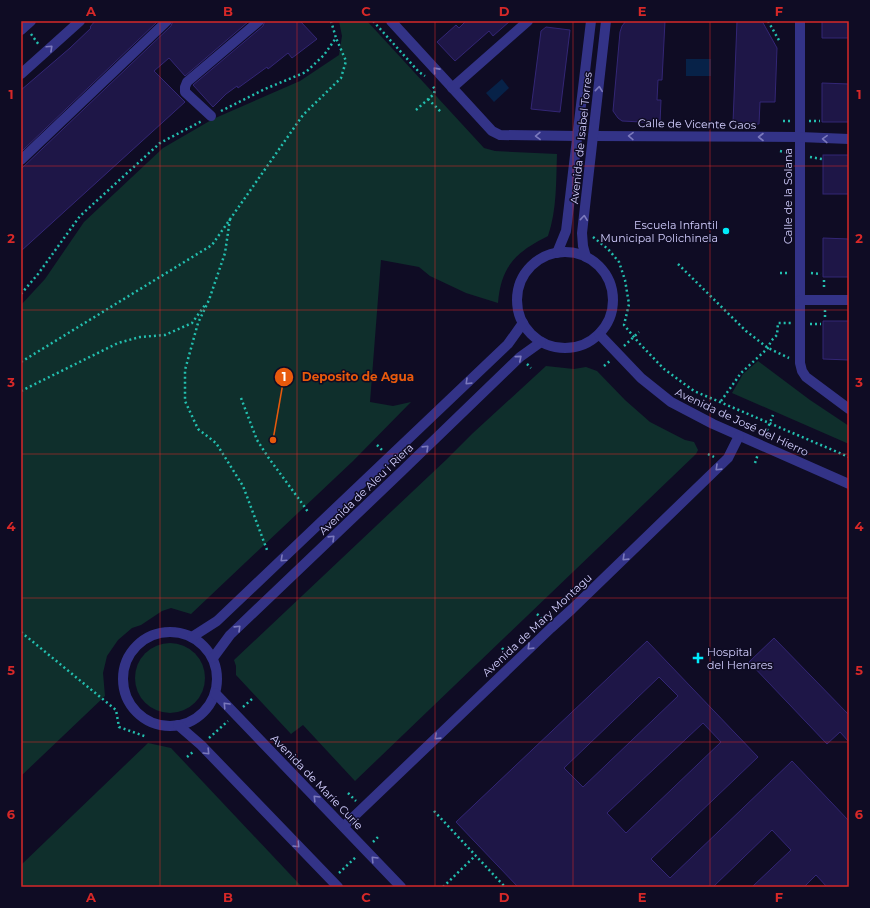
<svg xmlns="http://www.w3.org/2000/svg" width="870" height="908" font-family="Montserrat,sans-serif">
<rect width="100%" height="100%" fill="#0f0c24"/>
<!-- green -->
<g fill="#0f2f2c">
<path d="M 339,21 L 367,21 L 484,148 L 495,151 L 557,154 C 556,181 557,210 548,236 C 516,252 501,266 498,303 L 466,293 L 430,276 L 419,267 L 381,260 L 370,402 L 393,406 L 411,402 L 353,461 L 191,614 L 171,608 L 162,611 L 141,625 L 132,628 L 118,640 L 107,656 L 103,673 L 105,696 L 21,776 L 21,305 L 45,279 L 84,222 L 163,148 L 213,119 L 300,81 L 339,55 L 342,36 Z"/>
<path d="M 758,361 L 810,400 L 849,426 L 849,444 L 732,393 L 743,374 Z"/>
<path d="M 546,366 L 574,369 L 586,367 L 597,371 L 625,400 L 650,422 L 685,440 L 694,442 L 698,450 L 696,454 L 355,781 L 303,725 L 291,734 L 236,675 L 236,666 L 234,660 L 447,459 L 473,433 Z"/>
<circle cx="170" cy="678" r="35"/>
<path d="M 148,743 L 171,748 L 302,887 L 21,887 L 21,865 Z"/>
</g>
<!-- water -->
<g fill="#072248">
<rect x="686" y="59" width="25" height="17"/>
<path d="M 502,79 L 509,88 L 494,102 L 486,93 Z"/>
</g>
<!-- building -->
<g fill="#1e1647" stroke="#332675" fill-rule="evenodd">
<path d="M 95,21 L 158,21 L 22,151 L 21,90 L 70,48 L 91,28 L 90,27 Z"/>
<path d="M 173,21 L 249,21 L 185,76 L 169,58 L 154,71 L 185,102 L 21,251 L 21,169 L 171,26 Z"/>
<path d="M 265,21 L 300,21 L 317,39 L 292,58 L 288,53 L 268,69 L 267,67 L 238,88 L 237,86 L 226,94 L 213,107 L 193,85 L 263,26 Z"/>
<path d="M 466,21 L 510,21 L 493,36 L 489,31 L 455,61 L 437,42 L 456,25 L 459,28 Z"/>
<path d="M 626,21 L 665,21 L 662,80 L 658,80 L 657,100 L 661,100 L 660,123 L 622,121 L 618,118 L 613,111 L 620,32 L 622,26 Z"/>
<path d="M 737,21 L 762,21 L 777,48 L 775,102 L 760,102 L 759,124 L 733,123 Z"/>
<path d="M 822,21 L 848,21 L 849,38 L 822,38 Z"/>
<path d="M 546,27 L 570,30 L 560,112 L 531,109 L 541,31 Z"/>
<path d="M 822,83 L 849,84 L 849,122 L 822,122 Z"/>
<rect x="823" y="155" width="26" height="39"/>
<path d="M 823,238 L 849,239 L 849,277 L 823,277 Z"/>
<path d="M 823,321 L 849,321 L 849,360 L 823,359 Z"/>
<path d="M 774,638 L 849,715 L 849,742 L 840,732 L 827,744 L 749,662 Z"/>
<path d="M 647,641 L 758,757 L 651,859 L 670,878 L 792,761 L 849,821 L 849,887 L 827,887 L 816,875 L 804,887 L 752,887 L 791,850 L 772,830 L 713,887 L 518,887 L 456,822 ZM 659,677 L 678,696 L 583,787 L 564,768 ZM 703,723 L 721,742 L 626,833 L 607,813 Z"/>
</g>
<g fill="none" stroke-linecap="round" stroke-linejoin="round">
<!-- path -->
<g stroke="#23bfaf" stroke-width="2.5" stroke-dasharray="2 3" stroke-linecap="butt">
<path d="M 373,21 L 419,72 L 425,76"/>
<path d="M 768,21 L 780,42"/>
<path d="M 31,34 L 39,45"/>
<path d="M 428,99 L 441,112"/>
<path d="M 416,110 L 434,94 L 435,90 L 432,84"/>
<path d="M 221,111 L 265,89 L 306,72 L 324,55 L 336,38 L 331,21"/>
<path d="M 783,121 L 790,121"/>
<path d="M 809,121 L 820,121"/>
<path d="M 780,151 L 789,153"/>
<path d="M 810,157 L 822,159"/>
<path d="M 230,219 L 225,253 L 209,300 L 198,323 L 185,370 L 185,401 L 198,429 L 216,443 L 243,486 L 267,550"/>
<path d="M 593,237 L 608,249 L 619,262 L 625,280 L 629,304 L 624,325 L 639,343 L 664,369 L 694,391 L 849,457"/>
<path d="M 678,264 L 746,331 L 768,348 L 789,358"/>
<path d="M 780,273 L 790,273"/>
<path d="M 811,273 L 821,274"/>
<path d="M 824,280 L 824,289"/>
<path d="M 21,294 L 38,274 L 80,216 L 160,143 L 202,121"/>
<path d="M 825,310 L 825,318"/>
<path d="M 810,324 L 821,324"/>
<path d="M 624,346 L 639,332"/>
<path d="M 21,362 L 212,245 L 303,115 L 341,78 L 346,61 L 336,38"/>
<path d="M 527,364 L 531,368"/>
<path d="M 604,366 L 611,360"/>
<path d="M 21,391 L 118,343 L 140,337 L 165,335 L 192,323 L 205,305"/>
<path d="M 241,398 L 257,440 L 268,457 L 304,506 L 308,512"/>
<path d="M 721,401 L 741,373 L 768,348 L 771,341 L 777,335 L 778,323 L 791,323"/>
<path d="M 765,435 L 773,415"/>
<path d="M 377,445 L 382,450"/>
<path d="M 708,454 L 714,457"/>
<path d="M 755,463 L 758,454"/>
<path d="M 537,614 L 543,620"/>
<path d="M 21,632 L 116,710 L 119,727 L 147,737"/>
<path d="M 502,648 L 508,656"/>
<path d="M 243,707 L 252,699"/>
<path d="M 209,738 L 228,721"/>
<path d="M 187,757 L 193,752"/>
<path d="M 348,793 L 356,801"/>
<path d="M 434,811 L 505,887"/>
<path d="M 373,842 L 379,836"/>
<path d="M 339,873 L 357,856"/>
<path d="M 443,887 L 475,856"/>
</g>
<!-- minor -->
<g stroke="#333387" stroke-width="10">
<path d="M 391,21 L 492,131 L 500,135 L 577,136"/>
<path d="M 800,21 L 800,363 L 802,371 L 806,377 L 849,409"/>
<path d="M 21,30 L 31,21"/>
<path d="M 21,74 L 80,21"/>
<path d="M 452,88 L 528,21"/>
<path d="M 211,116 L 185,92 L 185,87 L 187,82 L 259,21"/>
<path d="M 593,136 L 800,137 L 849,139"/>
<path d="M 21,160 L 167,21"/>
<circle cx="565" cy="300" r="48"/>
<path d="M 557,253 L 566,231 L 591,21"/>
<path d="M 586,257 L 583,246 L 582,233 L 606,21"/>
<path d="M 800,300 L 849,300"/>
<path d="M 599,334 L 641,378 L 671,402 L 713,424 L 849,484"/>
<circle cx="170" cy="679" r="47"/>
<path d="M 192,637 L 217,621 L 508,344 L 523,323"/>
<path d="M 213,658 L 230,635 L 402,471 L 520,357 L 541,342"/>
<path d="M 215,693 L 401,887"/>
<path d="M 178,725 L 201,745 L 338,887"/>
<path d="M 344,826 L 551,628 L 572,609 L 728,458 L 739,436"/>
</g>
</g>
<!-- one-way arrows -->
<defs><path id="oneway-chevron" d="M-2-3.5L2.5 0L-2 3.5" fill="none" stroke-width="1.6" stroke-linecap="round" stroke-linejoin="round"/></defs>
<g stroke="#7b79bd">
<use href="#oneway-chevron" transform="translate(50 48) rotate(-43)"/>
<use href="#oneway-chevron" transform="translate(436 70) rotate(-132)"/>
<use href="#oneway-chevron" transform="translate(599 89) rotate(-84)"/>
<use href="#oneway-chevron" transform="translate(538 136) rotate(179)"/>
<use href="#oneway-chevron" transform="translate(631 136) rotate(-179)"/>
<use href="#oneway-chevron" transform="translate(761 137) rotate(180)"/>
<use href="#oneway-chevron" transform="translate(825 139) rotate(-178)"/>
<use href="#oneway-chevron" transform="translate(584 218) rotate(-84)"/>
<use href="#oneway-chevron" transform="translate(519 358) rotate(-40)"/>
<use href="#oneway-chevron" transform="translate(468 382) rotate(136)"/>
<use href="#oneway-chevron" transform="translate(426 448) rotate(-44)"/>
<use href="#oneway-chevron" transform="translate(718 468) rotate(136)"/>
<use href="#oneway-chevron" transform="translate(332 538) rotate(-44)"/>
<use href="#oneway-chevron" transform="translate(625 558) rotate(136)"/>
<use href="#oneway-chevron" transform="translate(283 559) rotate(137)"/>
<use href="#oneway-chevron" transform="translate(238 628) rotate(-44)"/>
<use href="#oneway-chevron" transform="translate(530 647) rotate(136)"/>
<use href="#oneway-chevron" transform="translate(226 705) rotate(-133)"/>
<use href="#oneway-chevron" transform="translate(437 737) rotate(136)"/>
<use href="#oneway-chevron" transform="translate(207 752) rotate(46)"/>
<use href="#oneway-chevron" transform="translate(316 798) rotate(-134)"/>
<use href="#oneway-chevron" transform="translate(297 845) rotate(46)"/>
<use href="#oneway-chevron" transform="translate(374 859) rotate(-134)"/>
</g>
<!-- grid -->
<path fill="none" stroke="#d62828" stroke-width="1" stroke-opacity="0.55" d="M 160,21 L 160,887M 297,21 L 297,887M 435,21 L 435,887M 573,21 L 573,887M 710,21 L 710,887M 21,166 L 849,166M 21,310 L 849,310M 21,454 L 849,454M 21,598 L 849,598M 21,742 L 849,742"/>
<!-- markers -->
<g fill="#00ebfa" stroke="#0f0c24" stroke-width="1.5">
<circle cx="726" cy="231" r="4"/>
<path d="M696 652h4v4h4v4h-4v4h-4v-4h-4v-4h4z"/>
</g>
<g text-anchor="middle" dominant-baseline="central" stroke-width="3" stroke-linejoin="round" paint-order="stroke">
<!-- street labels -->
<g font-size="11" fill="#d3cfff" stroke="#0f0c24">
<text transform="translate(697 124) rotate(1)">Calle de Vicente Gaos</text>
<text transform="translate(581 138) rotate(-84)">Avenida de Isabel Torres</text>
<text transform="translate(788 196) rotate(-90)">Calle de la Solana</text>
<text transform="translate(742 422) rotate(25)">Avenida de José del Hierro</text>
<text transform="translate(366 489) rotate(-44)">Avenida de Aleu i Riera</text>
<text transform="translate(537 625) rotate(-43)">Avenida de Mary Montagu</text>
<text transform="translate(317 782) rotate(46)">Avenida de Marie Curie</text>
</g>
<!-- poi labels -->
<g font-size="11" fill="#d3cfff" stroke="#0f0c24" text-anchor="end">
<text x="718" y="225">Escuela Infantil<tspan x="718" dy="13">Municipal Polichinela</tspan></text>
<text x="707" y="652" text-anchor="start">Hospital<tspan x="707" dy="13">del Henares</tspan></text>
</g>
</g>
<!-- callouts -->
<path fill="none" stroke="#e8590c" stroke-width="1.5" d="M273 440L284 377"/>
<g fill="#e8590c" stroke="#0f0c24" stroke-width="1.5">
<circle cx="273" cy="440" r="4"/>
<circle cx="284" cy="377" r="10"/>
</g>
<g font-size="12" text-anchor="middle" font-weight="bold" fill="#fff">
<text x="284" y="381">1</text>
</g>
<g font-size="12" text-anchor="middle" font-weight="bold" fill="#e8590c" stroke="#0f0c24" stroke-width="3" stroke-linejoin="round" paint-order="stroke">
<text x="358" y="381">Deposito de Agua</text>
</g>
<!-- border -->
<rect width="870" height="908" fill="none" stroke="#0f0c24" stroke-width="44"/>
<rect x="22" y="22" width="826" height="864" fill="none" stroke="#d62828" stroke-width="1.5"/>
<g font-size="13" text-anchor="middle" font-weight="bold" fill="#d62828">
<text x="91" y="16">A</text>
<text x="228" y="16">B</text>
<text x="366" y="16">C</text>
<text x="504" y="16">D</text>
<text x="642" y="16">E</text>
<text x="779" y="16">F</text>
<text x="11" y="99">1</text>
<text x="859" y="99">1</text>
<text x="11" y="243">2</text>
<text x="859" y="243">2</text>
<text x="11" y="387">3</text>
<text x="859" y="387">3</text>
<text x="11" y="531">4</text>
<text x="859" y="531">4</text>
<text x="11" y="675">5</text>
<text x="859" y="675">5</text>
<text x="11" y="819">6</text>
<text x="859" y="819">6</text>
<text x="91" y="902">A</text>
<text x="228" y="902">B</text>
<text x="366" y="902">C</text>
<text x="504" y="902">D</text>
<text x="642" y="902">E</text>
<text x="779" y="902">F</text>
</g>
</svg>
